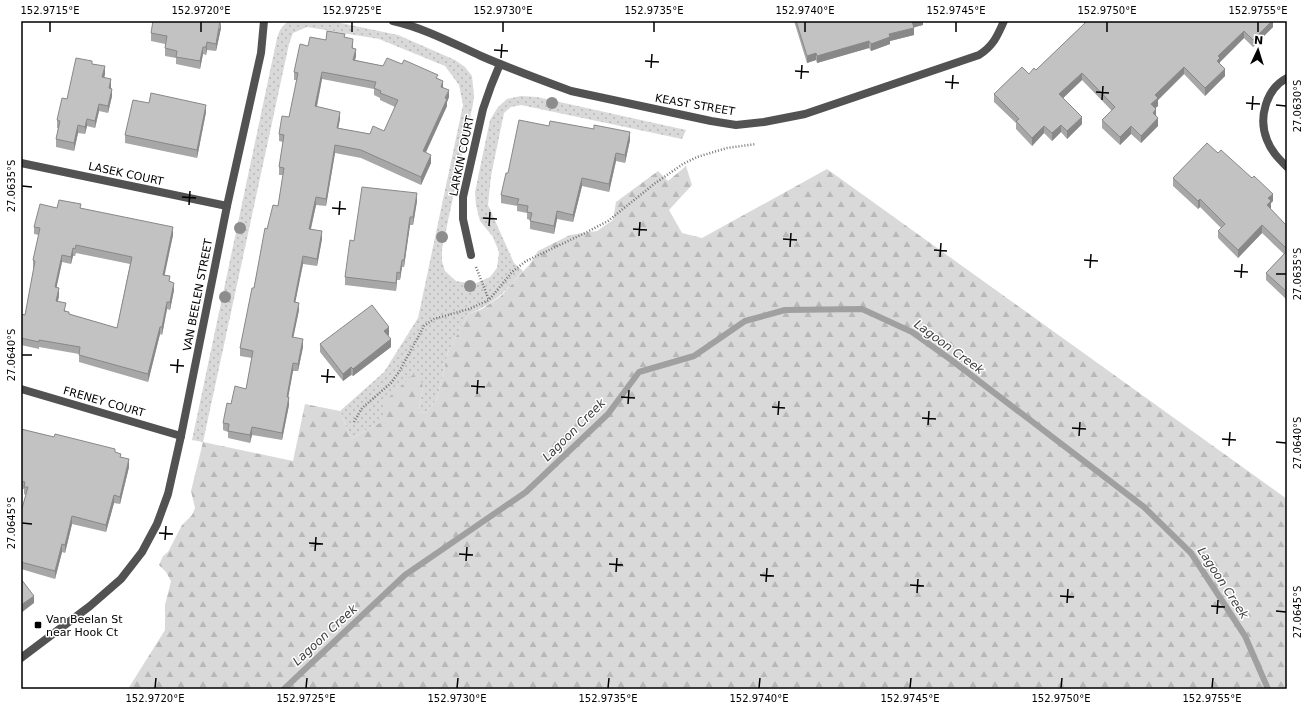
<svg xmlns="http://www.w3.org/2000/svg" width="1308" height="710" font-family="'DejaVu Sans',sans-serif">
<defs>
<pattern id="grass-dots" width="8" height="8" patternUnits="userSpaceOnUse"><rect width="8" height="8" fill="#d9d9d9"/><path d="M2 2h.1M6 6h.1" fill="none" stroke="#b8b8b8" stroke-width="1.8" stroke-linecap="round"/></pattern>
<pattern id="forest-firs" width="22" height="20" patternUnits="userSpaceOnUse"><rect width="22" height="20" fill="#d9d9d9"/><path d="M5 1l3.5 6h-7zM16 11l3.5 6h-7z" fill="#b8b8b8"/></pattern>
</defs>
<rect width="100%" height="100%" fill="#fff"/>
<!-- grass -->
<path fill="url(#grass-dots)" d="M 289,21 L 331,21 L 398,35 L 455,60 L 465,67 L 472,76 L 474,96 L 473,104 L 442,249 L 442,261 L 445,271 L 456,281 L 474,284 L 490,277 L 497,268 L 499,252 L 493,237 L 480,221 L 476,205 L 475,192 L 490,120 L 498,107 L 507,99 L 521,96 L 537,97 L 686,130 L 682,139 L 521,105 L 511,107 L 504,113 L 491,176 L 488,205 L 514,263 L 523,271 C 505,292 494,304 468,314 L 448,352 L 437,399 L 425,413 L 418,411 L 423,388 L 383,421 L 351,439 L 340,411 L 384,372 L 418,318 L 463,105 L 459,85 L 445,66 L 379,39 L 307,27 L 293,33 L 289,44 L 203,442 L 192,440 L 276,43 C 278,33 280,27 289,21 Z"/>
<!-- forest -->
<path fill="url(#forest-firs)" d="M 686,166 L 692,185 L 669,210 L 682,233 L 702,238 L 827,169 L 1287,499 L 1287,689 L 128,689 L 165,630 L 165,605 L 171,581 L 166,572 L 159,565 L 163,556 L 168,552 L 182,525 L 192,515 L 195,508 L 191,491 L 203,442 L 293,461 L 305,404 L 340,411 L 351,439 L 383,421 L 384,402 L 418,370 L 423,388 L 418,411 L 425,413 L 437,399 L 448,352 L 468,314 L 482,309 L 501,296 L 530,264 L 538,251 L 570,235 L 597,231 L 613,220 L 616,202 L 658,171 L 668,181 Z"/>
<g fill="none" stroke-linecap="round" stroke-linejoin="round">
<!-- stream -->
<path stroke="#a0a0a0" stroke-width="6" d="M 284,689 L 405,575 L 526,492 L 608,414 L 639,372 L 694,356 L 745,321 L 785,310 L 862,309 L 912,332 L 950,359 L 1144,507 L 1191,553 L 1245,636 L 1268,689"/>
<!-- path -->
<g stroke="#747474" stroke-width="2.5" stroke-dasharray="1 2" stroke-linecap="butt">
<path d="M 476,267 L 489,300"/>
<path d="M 354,422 L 362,408 L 391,383 L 399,372 L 424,326 L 434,319 L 469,309 L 489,300 L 512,272 L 526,261 L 587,232 L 608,221 L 654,184 L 683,164 L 697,157 L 727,148 L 756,144"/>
</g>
<!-- street -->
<g stroke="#525252" stroke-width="8">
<path d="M 393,21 C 424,28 452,43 481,56 C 511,69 541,80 571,91 L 711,121 L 736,125 L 764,122 L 805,114 L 979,55 C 993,46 997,37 1004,21"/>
<path d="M 1287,78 C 1266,89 1258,118 1267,140 C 1271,151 1279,159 1287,167"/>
<path d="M 21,163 L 227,206"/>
<path d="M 471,255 L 463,219 L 463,197 L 483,109 L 491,86 L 500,64"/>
<path d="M 21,389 L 181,436"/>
<path d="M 21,658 L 90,606 L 121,579 L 142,552 L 157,524 L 168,494 L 181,436 L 227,206 L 261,53 L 264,21"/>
</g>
</g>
<!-- trees -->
<g fill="#8d8d8d">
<circle cx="552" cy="103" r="6"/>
<circle cx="240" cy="228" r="6"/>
<circle cx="442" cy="237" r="6"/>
<circle cx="470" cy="286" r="6"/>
<circle cx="225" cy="297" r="6"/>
</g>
<!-- wall -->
<g fill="#a7a7a7" fill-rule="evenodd">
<path d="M 794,21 L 923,21 L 923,25 L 914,27 L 914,35 L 890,41 L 890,44 L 871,51 L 869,48 L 817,63 L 816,60 L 807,63 Z"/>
<path d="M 1084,21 L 1273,21 L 1273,27 L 1253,47 L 1244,38 L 1220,62 L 1220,64 L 1225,76 L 1205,96 L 1184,74 L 1158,100 L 1158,106 L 1155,108 L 1158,126 L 1141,143 L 1131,134 L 1120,145 L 1102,128 L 1102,120 L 1112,111 L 1082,80 L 1063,98 L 1082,124 L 1067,139 L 1061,132 L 1052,141 L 1044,133 L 1032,146 L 1016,129 L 1016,123 L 994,102 L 994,94 L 1036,70 L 1084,24 Z"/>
<path d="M 221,28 L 216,51 L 207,50 L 206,55 L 203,54 L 200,69 L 176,64 L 176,58 L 165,56 L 165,44 L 151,41 L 151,33 Z"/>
<path d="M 345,37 L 353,46 L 353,48 L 356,56 L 355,60 L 438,78 L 449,97 L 447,102 L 447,106 L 425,153 L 431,163 L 421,185 L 361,158 L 335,153 L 326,206 L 316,205 L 311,229 L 322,239 L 317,266 L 303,264 L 295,302 L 299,310 L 293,337 L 303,347 L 298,371 L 293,371 L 288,397 L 289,405 L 282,440 L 252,435 L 250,443 L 228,438 L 228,432 L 223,430 L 223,423 L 231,404 L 246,389 L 252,358 L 240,356 L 240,348 L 267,229 L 278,206 L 283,175 L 279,175 L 279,167 L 283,142 L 279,141 L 279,134 L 289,117 L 297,80 L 294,80 L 294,72 L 308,46 L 326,40 ZM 322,79 L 374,89 L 374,95 L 380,98 L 380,100 L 395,107 L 384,131 L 370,134 L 338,128 L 340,119 L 317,107 Z"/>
<path d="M 92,64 L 105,74 L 104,78 L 111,87 L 112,96 L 108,113 L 99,111 L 95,128 L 87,126 L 85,134 L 78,133 L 74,151 L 56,147 L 56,139 L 58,128 L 57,128 L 57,120 L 67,99 Z"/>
<path d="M 149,103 L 206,112 L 197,158 L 125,143 L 125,135 Z"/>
<path d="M 549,126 L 630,140 L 625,163 L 616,161 L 609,192 L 582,186 L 573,222 L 557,219 L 554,234 L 530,229 L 530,220 L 527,219 L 527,213 L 517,211 L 517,206 L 501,203 L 501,195 L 508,173 Z"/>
<path d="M 1218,153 L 1273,201 L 1271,203 L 1270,209 L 1287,226 L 1287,300 L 1266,280 L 1266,273 L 1284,254 L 1262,233 L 1238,258 L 1218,238 L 1218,231 L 1221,228 L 1200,207 L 1198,209 L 1173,186 L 1173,178 Z"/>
<path d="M 417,201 L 413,225 L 410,225 L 404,267 L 402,267 L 400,280 L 397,280 L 396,291 L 345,285 L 345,277 L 354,241 Z"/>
<path d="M 57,208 L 81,208 L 173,235 L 164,275 L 170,282 L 174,290 L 170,310 L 167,309 L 162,335 L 160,334 L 148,382 L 79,362 L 79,354 L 39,347 L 39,349 L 21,345 L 21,314 L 25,315 L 34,268 L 33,268 L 33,260 L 39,235 L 34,234 L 34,227 ZM 76,253 L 130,264 L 117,328 L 69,314 L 66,311 L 58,301 L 59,296 L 56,287 L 62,262 L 71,264 L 73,256 L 75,256 Z"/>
<path d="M 388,335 L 391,347 L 353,376 L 351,375 L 343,381 L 320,352 L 320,344 L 389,335 Z"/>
<path d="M 21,429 L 115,453 L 121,457 L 129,467 L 120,504 L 114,503 L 106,532 L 72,524 L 65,553 L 62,552 L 55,579 L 21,569 L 21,512 L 26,495 L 24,494 L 24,489 L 21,489 Z"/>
</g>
<!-- shaded-wall -->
<g fill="#888">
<path d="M 221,21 L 221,28 L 216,51 L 216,44 Z"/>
<path d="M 912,21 L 923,21 L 923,25 L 912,28 Z"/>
<path d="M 1272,21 L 1273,21 L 1273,27 L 1253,47 L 1253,40 Z"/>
<path d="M 914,28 L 914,35 L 890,41 L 890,44 L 871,51 L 871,44 L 889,34 Z"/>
<path d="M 1244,31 L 1244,38 L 1220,62 L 1220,66 L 1217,61 L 1218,56 Z"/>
<path d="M 869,41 L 869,48 L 817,63 L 817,56 Z"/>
<path d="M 207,42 L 207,50 L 206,55 L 206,47 Z"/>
<path d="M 203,47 L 203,54 L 200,69 L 200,61 Z"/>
<path d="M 356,49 L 356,56 L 353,68 L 353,60 Z"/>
<path d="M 816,53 L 816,60 L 807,63 L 807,56 Z"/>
<path d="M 105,66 L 105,74 L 102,85 L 102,77 Z"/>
<path d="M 1184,67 L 1184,74 L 1158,100 L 1158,106 L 1151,112 L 1151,104 L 1155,95 Z"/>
<path d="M 1225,69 L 1225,76 L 1205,96 L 1205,88 Z"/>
<path d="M 322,72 L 322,79 L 315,114 L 315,106 Z"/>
<path d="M 1082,73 L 1082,80 L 1059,102 L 1059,94 Z"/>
<path d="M 111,79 L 111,87 L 109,96 L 109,88 Z"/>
<path d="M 443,81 L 443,88 L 441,87 Z"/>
<path d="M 112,89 L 112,96 L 108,113 L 108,106 Z"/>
<path d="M 449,90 L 449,97 L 447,102 L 447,106 L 423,159 L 423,151 Z"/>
<path d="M 99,104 L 99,111 L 95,128 L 95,121 Z"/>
<path d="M 206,105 L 206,112 L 197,158 L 197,150 Z"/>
<path d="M 1156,109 L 1156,117 L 1153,113 Z"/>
<path d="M 340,112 L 340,119 L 337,135 L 337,128 Z"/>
<path d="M 1082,117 L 1082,124 L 1067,139 L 1067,131 Z"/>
<path d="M 1158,118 L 1158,126 L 1141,143 L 1141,136 Z"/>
<path d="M 87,119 L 87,126 L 85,134 L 85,127 Z"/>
<path d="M 78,125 L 78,133 L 74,151 L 74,143 Z"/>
<path d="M 1061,125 L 1061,132 L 1052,141 L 1052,133 Z"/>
<path d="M 1044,126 L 1044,133 L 1032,146 L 1032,138 Z"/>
<path d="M 1131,126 L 1131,134 L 1120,145 L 1120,137 Z"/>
<path d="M 630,132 L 630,140 L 625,163 L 625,155 Z"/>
<path d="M 335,145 L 335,153 L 326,206 L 326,199 Z"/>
<path d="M 616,153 L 616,161 L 609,192 L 609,184 Z"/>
<path d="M 431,155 L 431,163 L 421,185 L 421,177 Z"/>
<path d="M 582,178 L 582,186 L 573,222 L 573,215 Z"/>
<path d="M 417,193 L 417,201 L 413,225 L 413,217 Z"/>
<path d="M 1273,194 L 1273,201 L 1271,203 L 1271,209 L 1267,213 L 1267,205 L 1268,198 Z"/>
<path d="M 316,197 L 316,205 L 309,236 L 309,229 Z"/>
<path d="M 1200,199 L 1200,207 L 1198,209 L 1198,201 Z"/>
<path d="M 557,211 L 557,219 L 554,234 L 554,226 Z"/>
<path d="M 410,217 L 410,225 L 404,267 L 404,260 Z"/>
<path d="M 1262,225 L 1262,233 L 1238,258 L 1238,250 Z"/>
<path d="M 173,227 L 173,235 L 163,283 L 163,275 Z"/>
<path d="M 322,231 L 322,239 L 317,266 L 317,259 Z"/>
<path d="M 73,248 L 73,256 L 71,264 L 71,257 Z"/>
<path d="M 62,255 L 62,262 L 55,295 L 55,287 Z"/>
<path d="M 303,256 L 303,264 L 294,309 L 294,302 Z"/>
<path d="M 402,260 L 402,267 L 400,280 L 400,273 Z"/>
<path d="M 397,272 L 397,280 L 396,291 L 396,283 Z"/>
<path d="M 174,283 L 174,290 L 170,310 L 170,302 Z"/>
<path d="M 59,288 L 59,296 L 56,308 L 56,301 Z"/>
<path d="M 167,302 L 167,309 L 162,335 L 162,327 Z"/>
<path d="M 299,303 L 299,310 L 292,344 L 292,337 Z"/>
<path d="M 160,327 L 160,334 L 148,382 L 148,374 Z"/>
<path d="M 389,327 L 389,335 L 384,338 L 384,331 Z"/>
<path d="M 303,339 L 303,347 L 298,371 L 298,364 Z"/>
<path d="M 391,339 L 391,347 L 353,376 L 353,369 Z"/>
<path d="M 293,363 L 293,371 L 287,404 L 287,397 Z"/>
<path d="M 351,367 L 351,375 L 343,381 L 343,374 Z"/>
<path d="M 289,397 L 289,405 L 282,440 L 282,433 Z"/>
<path d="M 252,427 L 252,435 L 250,443 L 250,435 Z"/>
<path d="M 129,459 L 129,467 L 120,504 L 120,497 Z"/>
<path d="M 114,495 L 114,503 L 106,532 L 106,525 Z"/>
<path d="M 72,516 L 72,524 L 65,553 L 65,545 Z"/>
<path d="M 62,544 L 62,552 L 55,579 L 55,571 Z"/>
<path d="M 34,596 L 34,603 L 21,613 L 21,605 Z"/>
</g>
<!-- building -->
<g fill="#c2c2c2" stroke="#888" fill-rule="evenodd">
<path d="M 153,21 L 220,21 L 216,44 L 207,42 L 206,47 L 203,47 L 200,61 L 176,57 L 177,51 L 165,48 L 167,36 L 151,33 Z"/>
<path d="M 796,21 L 912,21 L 914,28 L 889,34 L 890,37 L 871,44 L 869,41 L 817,56 L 816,53 L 807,56 Z"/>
<path d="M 1086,21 L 1272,21 L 1253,40 L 1244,31 L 1218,56 L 1220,58 L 1217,61 L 1225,69 L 1205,88 L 1184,67 L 1155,95 L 1158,98 L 1151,104 L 1156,109 L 1153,113 L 1158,118 L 1141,136 L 1131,126 L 1120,137 L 1102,120 L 1115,107 L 1082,73 L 1059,94 L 1082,117 L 1067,131 L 1061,125 L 1052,133 L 1044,126 L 1032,138 L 1016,121 L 1019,119 L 994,94 L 1022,67 L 1029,74 L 1034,68 L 1036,70 L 1086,22 Z"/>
<path d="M 327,31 L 345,34 L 344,37 L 353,39 L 352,48 L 356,49 L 353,60 L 383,66 L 387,58 L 402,64 L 404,60 L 438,75 L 436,78 L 443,81 L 441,87 L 449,90 L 445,98 L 447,99 L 423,151 L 431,155 L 421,177 L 361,150 L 335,145 L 326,199 L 316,197 L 309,229 L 322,231 L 317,259 L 303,256 L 294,302 L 299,303 L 292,337 L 303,339 L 298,364 L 293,363 L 287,397 L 289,397 L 282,433 L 252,427 L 250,435 L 228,431 L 229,424 L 223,423 L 227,403 L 231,404 L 235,386 L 246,389 L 253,351 L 240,348 L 252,288 L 254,288 L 265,228 L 267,229 L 273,205 L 278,206 L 284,168 L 279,167 L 284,135 L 279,134 L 282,116 L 289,117 L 298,73 L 294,72 L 300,44 L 308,46 L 310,37 L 326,40 ZM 322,72 L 376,82 L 374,88 L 381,91 L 380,93 L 398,100 L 384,131 L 373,126 L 370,134 L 337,128 L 340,112 L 315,106 Z"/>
<path d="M 76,58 L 92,61 L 92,64 L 105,66 L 102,77 L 111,79 L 109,88 L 112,89 L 108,106 L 99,104 L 95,121 L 87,119 L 85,127 L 78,125 L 74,143 L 56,139 L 60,121 L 57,120 L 62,98 L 67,99 Z"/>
<path d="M 151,93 L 206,105 L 197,150 L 125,135 L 133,100 L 149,103 Z"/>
<path d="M 519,120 L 549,126 L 550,121 L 594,129 L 594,125 L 630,132 L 625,155 L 616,153 L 609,184 L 582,178 L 573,215 L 557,211 L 554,226 L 530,221 L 532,213 L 527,212 L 528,206 L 517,204 L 519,199 L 501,195 L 506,173 L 508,173 Z"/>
<path d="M 1207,143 L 1218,153 L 1221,150 L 1252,178 L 1254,176 L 1273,194 L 1268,198 L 1271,201 L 1267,205 L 1287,226 L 1287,249 L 1262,225 L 1238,250 L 1218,231 L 1225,224 L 1200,199 L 1198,201 L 1173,178 Z"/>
<path d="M 362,187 L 417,193 L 413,217 L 410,217 L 404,260 L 402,260 L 400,273 L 397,272 L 396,283 L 345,277 L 350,240 L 354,241 Z"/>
<path d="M 59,200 L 81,204 L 80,208 L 173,227 L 163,275 L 170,276 L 169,281 L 174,283 L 170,302 L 167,302 L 162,327 L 160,327 L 148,374 L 79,355 L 80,347 L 39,340 L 39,342 L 21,338 L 21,314 L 25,315 L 35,261 L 33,260 L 40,228 L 34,227 L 40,204 L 57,208 ZM 76,245 L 132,257 L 117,328 L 69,314 L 69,312 L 64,311 L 66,303 L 56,301 L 59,288 L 55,287 L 62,255 L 71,257 L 73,248 L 75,249 Z"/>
<path d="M 1287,251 L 1287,292 L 1266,273 Z"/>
<path d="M 372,305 L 389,327 L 384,331 L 391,339 L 353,369 L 351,367 L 343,374 L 320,344 Z"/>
<path d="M 21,429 L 54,437 L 55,434 L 115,449 L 115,452 L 121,454 L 120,457 L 129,459 L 120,497 L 114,495 L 106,525 L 72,516 L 65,545 L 62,544 L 55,571 L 21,562 L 21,512 L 28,487 L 24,487 L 25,482 L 21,481 Z"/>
<path d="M 21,579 L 34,596 L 21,605 Z"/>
</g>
<!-- ticks -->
<path fill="none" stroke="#000" stroke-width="1.5" d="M 50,32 L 50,22M 201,32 L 201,22M 352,32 L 352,22M 503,32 L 503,22M 654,32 L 654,22M 805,32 L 805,22M 956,32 L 956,22M 1107,32 L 1107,22M 1258,32 L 1258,22M 494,50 L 508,51M 501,58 L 502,44M 645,61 L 659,62M 651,68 L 652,54M 795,71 L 809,72M 801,79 L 802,65M 945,82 L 959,83M 952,89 L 953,75M 1096,92 L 1109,93M 1102,100 L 1103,86M 1246,103 L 1260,104M 1276,105 L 1286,106M 1252,110 L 1253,96M 22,186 L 32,187M 182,197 L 196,198M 189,205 L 190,191M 332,208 L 346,209M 339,215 L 340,201M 483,218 L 497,219M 489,226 L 490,212M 633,229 L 647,230M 639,236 L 640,222M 783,239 L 797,240M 790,247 L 791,233M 934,250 L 947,251M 940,257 L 941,243M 1084,260 L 1098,261M 1090,268 L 1091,254M 1234,271 L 1248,272M 1276,274 L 1286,274M 1241,278 L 1242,264M 22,355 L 32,355M 170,365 L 184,366M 177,373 L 178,359M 321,376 L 335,377M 327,383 L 328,369M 471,386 L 485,387M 477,394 L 478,380M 621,397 L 635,398M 628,404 L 629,390M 772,407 L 785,408M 778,415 L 779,401M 922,418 L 936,419M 928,425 L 929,411M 1072,428 L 1086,429M 1079,436 L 1080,422M 1222,439 L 1236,440M 1276,442 L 1286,443M 1229,446 L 1230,432M 22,523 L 32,524M 159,533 L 173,534M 165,540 L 166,526M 309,543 L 323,544M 315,551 L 316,537M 459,554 L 473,555M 466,561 L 467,547M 609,564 L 623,565M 616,572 L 617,558M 760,575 L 774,576M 766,582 L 767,568M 910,585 L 924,586M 917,593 L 918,579M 1060,596 L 1074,597M 1067,603 L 1068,589M 1211,606 L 1225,607M 1276,611 L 1286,612M 1217,614 L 1218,600M 155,688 L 156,678M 306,688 L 307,678M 457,688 L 458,678M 608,688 L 609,678M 759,688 L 760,678M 910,688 L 911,678M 1061,688 L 1062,678M 1212,688 L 1213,678"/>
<!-- markers -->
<rect fill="#000" stroke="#fff" stroke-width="1.5" x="34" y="621" width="8" height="8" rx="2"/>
<g text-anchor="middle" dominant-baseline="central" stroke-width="3" stroke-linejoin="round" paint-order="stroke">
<!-- street labels -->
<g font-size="11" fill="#000" stroke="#fff">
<text transform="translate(695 105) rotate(10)">KEAST STREET</text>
<text transform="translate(462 156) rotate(-78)">LARKIN COURT</text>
<text transform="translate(126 174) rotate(12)">LASEK COURT</text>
<text transform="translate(198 295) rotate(-79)">VAN BEELEN STREET</text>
<text transform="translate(104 402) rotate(16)">FRENEY COURT</text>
</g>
<!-- poi labels -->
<g font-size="11" fill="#000" stroke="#fff" text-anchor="start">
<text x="46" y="619">Van Beelan St<tspan x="46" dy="13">near Hook Ct</tspan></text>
</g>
<!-- water labels -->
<g font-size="12" font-style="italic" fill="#414141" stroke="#fff">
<text transform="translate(949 347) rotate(36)">Lagoon Creek</text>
<text transform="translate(574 430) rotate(-45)">Lagoon Creek</text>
<text transform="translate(1223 583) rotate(57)">Lagoon Creek</text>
<text transform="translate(325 635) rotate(-43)">Lagoon Creek</text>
</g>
</g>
<!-- border -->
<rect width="1308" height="710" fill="none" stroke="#ffffff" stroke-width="44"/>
<!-- north arrow -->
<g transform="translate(1258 50) rotate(4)" stroke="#ffffff" stroke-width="3" paint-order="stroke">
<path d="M0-3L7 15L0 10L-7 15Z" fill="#000000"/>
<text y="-6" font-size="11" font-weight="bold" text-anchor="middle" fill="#000000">N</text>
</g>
<rect x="22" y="22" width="1264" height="666" fill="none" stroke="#000" stroke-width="1.5"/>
<g font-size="10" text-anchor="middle" fill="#000">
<text x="50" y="14">152.9715°E</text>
<text x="201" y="14">152.9720°E</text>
<text x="352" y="14">152.9725°E</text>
<text x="503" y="14">152.9730°E</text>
<text x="654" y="14">152.9735°E</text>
<text x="805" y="14">152.9740°E</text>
<text x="956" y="14">152.9745°E</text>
<text x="1107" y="14">152.9750°E</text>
<text x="1258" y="14">152.9755°E</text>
<text transform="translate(1297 106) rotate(-90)" y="4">27.0630°S</text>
<text transform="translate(11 186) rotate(-90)" y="4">27.0635°S</text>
<text transform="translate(1297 274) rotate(-90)" y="4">27.0635°S</text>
<text transform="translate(11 355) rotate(-90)" y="4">27.0640°S</text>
<text transform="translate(1297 443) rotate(-90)" y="4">27.0640°S</text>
<text transform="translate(11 523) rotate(-90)" y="4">27.0645°S</text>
<text transform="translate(1297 612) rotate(-90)" y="4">27.0645°S</text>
<text x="155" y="702">152.9720°E</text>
<text x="306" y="702">152.9725°E</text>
<text x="457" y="702">152.9730°E</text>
<text x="608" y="702">152.9735°E</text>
<text x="759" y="702">152.9740°E</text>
<text x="910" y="702">152.9745°E</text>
<text x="1061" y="702">152.9750°E</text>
<text x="1212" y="702">152.9755°E</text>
</g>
</svg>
